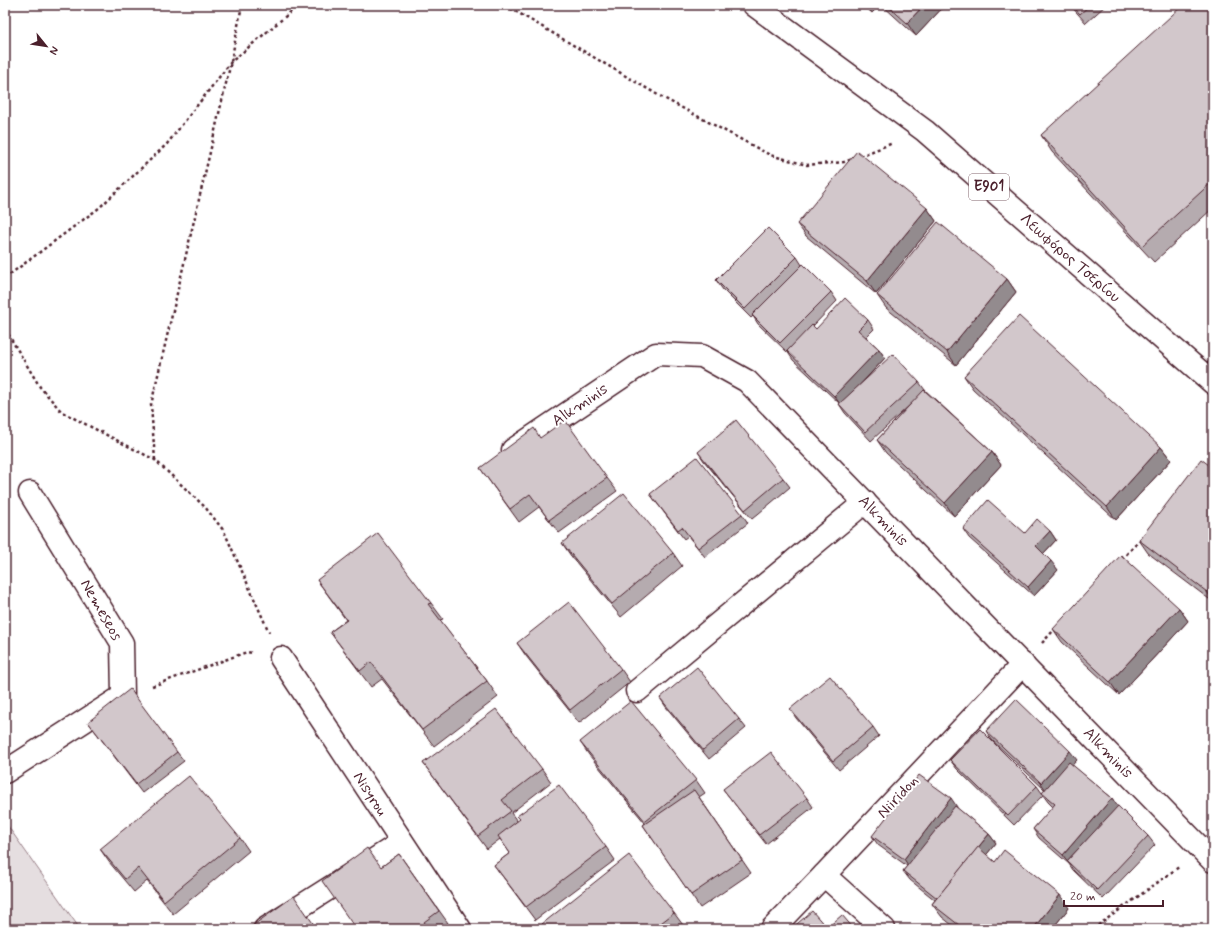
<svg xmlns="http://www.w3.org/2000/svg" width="1218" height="934" font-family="Mynerve,sans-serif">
<rect width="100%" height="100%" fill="#fff"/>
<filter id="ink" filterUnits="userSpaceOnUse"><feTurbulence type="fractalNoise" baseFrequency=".025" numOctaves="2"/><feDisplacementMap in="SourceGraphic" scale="8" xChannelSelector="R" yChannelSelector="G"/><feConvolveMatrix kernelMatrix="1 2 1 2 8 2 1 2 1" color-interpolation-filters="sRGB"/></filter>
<g filter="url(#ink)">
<!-- green -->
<path fill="#e5dee0" stroke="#987e86" d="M 5,822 L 80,929 L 5,929 Z"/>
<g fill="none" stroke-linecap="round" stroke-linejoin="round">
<!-- minor casing -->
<g stroke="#4a1f2b" stroke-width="25">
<g id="minor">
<path d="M 513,450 L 656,354 L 702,356 L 747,381 L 1213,861"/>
<path d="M 281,658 L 460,929"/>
<path d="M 637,691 L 865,502"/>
<path d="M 5,772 L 123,696 L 122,643 L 30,493"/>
<path d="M 824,875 L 884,929"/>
<path d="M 265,929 L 402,842"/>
<path d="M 772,929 L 824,875 L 1023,664"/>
</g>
</g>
<!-- primary casing -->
<g stroke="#4a1f2b" stroke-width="25">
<path id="primary" d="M 754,5 L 925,131 L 1213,383"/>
</g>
<!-- path -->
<g stroke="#4a1f2b" stroke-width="2.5" stroke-dasharray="3 3" stroke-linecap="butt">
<path d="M 505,5 L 658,95 L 770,155 L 807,165 L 844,162 L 852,159"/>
<path d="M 860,156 L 893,143"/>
<path d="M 5,278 L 99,208 L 167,144 L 231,62 L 299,5"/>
<path d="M 5,329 L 40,387 L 62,412 L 155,460 L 205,507 L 224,531 L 269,632"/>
<path d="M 155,460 L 151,405 L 231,62 L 242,5"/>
<path d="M 1208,467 L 1213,461"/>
<path d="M 1122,559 L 1142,538"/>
<path d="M 1042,643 L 1055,629"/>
<path d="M 152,686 L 247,652 L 253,653"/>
<path d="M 1093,929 L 1179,867"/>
</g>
<!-- minor -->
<use href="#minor" stroke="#fff" stroke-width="22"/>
<!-- primary -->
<use href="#primary" stroke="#fff" stroke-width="22"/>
</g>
<!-- wall -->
<g fill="#b5abaf" stroke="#4a1f2b">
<path d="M 863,5 L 880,5 L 872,13 Z"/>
<path d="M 882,5 L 945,5 L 916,36 Z"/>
<path d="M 1070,5 L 1106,5 L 1086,23 Z"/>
<path d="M 1213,5 L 1213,208 L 1154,262 L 1052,152 L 1041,135 Z"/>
<path d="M 927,208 L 936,221 L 876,294 L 806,236 L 797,224 Z"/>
<path d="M 797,257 L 802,265 L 831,292 L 837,301 L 813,326 L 816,329 L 868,320 L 874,329 L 866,337 L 879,349 L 885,358 L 859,386 L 919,382 L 925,390 L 992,452 L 1001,465 L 954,516 L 886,453 L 877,440 L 912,403 L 871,441 L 845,413 L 839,404 L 840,404 L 793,360 L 787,351 L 787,352 L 758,324 L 753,316 L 751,318 L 723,290 L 716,280 Z"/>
<path d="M 1007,279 L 1016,292 L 956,365 L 886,308 L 877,295 Z"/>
<path d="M 964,376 L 1161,447 L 1171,460 L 1116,520 L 973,389 Z"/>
<path d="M 540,438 L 607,478 L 617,491 L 559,533 L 539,507 L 519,522 L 480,468 Z"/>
<path d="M 698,452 L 783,478 L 790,487 L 752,519 L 704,461 Z"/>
<path d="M 1213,468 L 1213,602 L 1148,553 L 1139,540 Z"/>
<path d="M 650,494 L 742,514 L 748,523 L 705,557 L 688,536 L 684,539 Z"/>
<path d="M 963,529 L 1025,533 L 1050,531 L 1056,540 L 1043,554 L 1058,570 L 1034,596 L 969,538 Z"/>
<path d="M 562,543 L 673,553 L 682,566 L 621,617 L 571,556 Z"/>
<path d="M 317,580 L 431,603 L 443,619 L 440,620 L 487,681 L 498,697 L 434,746 L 382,679 L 371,687 L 342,648 L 330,632 L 346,620 Z"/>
<path d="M 1179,608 L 1188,621 L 1119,695 L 1062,642 L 1053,629 Z"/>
<path d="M 517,643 L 621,669 L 630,682 L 579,723 L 526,656 Z"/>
<path d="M 660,698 L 739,719 L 746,728 L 709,759 L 666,707 Z"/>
<path d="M 790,709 L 873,727 L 879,736 L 839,770 L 796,718 Z"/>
<path d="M 88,722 L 177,752 L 184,761 L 142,793 Z"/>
<path d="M 986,731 L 1077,760 L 1072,765 L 1112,798 L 1117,807 L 1148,836 L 1155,845 L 1103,899 L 1073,870 L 1069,864 L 1039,838 L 1033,829 L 1053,807 L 1048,802 L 1043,795 L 1014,825 L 957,769 L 950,760 L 1037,786 L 1042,793 L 1045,790 L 992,740 Z"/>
<path d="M 580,742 L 696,780 L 705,793 L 699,797 L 751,873 L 700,908 L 643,825 L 645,823 L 589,755 Z"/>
<path d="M 423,763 L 542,769 L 551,782 L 511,813 L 517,821 L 606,847 L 615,860 L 535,920 L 494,865 L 510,853 L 500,839 L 487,849 Z"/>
<path d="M 723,789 L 807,798 L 813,807 L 766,844 Z"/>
<path d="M 957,807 L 957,808 L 989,834 L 996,843 L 986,855 L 995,862 L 1069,908 L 1052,929 L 957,929 L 942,917 L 932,904 L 935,900 L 910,880 L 903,871 L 907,866 L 878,845 L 872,836 Z"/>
<path d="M 240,838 L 249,851 L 173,914 L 147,881 L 134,892 L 109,862 L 100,849 Z"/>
<path d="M 399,854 L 448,923 L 441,929 L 356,929 L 381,867 Z"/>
<path d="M 674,913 L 683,925 L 679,929 L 545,929 L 542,924 Z"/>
</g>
<!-- shaded-wall -->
<g fill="#938b8e" stroke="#4a1f2b">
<path d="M 866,5 L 880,5 L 872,13 Z"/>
<path d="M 924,5 L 945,5 L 916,36 L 907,23 Z"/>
<path d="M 927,208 L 936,221 L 876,294 L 867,281 Z"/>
<path d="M 1007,279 L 1016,292 L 956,365 L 947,352 Z"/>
<path d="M 879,349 L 885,358 L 841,405 L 834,396 Z"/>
<path d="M 1161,447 L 1171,460 L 1116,520 L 1107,507 Z"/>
<path d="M 992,452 L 1001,465 L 954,516 L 945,503 Z"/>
<path d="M 1050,531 L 1056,540 L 1042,555 L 1036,546 Z"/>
<path d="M 1051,561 L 1058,570 L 1034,596 L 1028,587 Z"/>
<path d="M 1213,584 L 1213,600 L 1207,592 Z"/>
<path d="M 1179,608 L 1188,621 L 1119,695 L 1110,682 Z"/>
<path d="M 1070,751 L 1077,760 L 1047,792 L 1041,783 Z"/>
<path d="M 951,798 L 957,807 L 910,868 L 904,859 Z"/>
<path d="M 1112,798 L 1118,807 L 1067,861 L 1063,855 Z"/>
<path d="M 989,834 L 996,843 L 944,907 L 938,898 Z"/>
<path d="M 1060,895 L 1069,908 L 1052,929 L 1033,929 Z"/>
</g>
<!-- building -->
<g fill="#d2c7cb" stroke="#4a1f2b">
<path d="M 887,5 L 924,5 L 907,23 Z"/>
<path d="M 1072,5 L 1090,5 L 1080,14 Z"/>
<path d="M 1183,5 L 1213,5 L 1213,181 L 1142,246 L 1041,135 Z"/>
<path d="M 857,151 L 927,208 L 867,281 L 797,224 Z"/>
<path d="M 938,222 L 1007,279 L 947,352 L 877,295 Z"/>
<path d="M 768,228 L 797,257 L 745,309 L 716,280 Z"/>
<path d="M 803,264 L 831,292 L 780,343 L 752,315 Z"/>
<path d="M 845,298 L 868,320 L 858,330 L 879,349 L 834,396 L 787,351 L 812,325 L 816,329 Z"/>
<path d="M 1019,316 L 1161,447 L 1107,507 L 964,376 Z"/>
<path d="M 893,354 L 919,382 L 865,432 L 839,404 Z"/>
<path d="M 924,390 L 992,452 L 945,503 L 877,440 Z"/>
<path d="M 565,420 L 607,478 L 549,520 L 530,494 L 510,509 L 480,468 L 534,428 L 540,438 Z"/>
<path d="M 736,420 L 783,478 L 745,510 L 698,452 Z"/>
<path d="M 697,457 L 742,514 L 698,548 L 682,527 L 678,530 L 650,494 Z"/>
<path d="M 1201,459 L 1213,468 L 1213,584 L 1207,592 L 1139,540 Z"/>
<path d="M 624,493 L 673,553 L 612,604 L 562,543 Z"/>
<path d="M 988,500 L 1025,533 L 1037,519 L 1050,531 L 1036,546 L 1051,561 L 1028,587 L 963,529 Z"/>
<path d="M 378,533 L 431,603 L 428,604 L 487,681 L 422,730 L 371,662 L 360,671 L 330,632 L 347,620 L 317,580 Z"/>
<path d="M 1121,555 L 1179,608 L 1110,682 L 1053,629 Z"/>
<path d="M 569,602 L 621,669 L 570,710 L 517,643 Z"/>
<path d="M 697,667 L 739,719 L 703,750 L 660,698 Z"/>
<path d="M 830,676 L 873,727 L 833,761 L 790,709 Z"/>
<path d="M 130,689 L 177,752 L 136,784 L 88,722 Z"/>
<path d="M 1016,699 L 1070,751 L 1041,783 L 986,731 Z"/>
<path d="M 631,701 L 696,780 L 645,821 L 580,742 Z"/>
<path d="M 496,709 L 542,769 L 502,800 L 511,811 L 478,836 L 423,763 Z"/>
<path d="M 980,729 L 1037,786 L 1008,816 L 950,760 Z"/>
<path d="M 771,752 L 807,798 L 759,835 L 723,789 Z"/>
<path d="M 1069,762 L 1112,798 L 1063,855 L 1033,829 L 1055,804 L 1042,793 Z"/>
<path d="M 919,775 L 951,798 L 904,859 L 872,836 Z"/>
<path d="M 189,776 L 240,838 L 164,901 L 138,868 L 125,879 L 100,849 Z"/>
<path d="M 559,785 L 606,847 L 526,907 L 494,865 L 510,853 L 498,836 L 520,819 L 517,816 Z"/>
<path d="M 694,790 L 742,860 L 691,895 L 643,825 Z"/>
<path d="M 955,806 L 989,834 L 937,898 L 903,871 Z"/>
<path d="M 1118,806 L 1148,836 L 1097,890 L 1067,861 Z"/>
<path d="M 978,847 L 995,862 L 1004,850 L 1060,895 L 1033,929 L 964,929 L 932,904 Z"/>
<path d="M 367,848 L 381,867 L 399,854 L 439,911 L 424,922 L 429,929 L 356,929 L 322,881 Z"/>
<path d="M 629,855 L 674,913 L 653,929 L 546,929 L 542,924 Z"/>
<path d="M 294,896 L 317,929 L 248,929 Z"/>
<path d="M 812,911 L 827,928 L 842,915 L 854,929 L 791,929 Z"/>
<path d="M 1113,926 L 1116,929 L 1110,929 Z"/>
</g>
</g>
<g text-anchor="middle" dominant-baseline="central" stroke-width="4" stroke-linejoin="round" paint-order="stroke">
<!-- shield labels -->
<rect fill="#fff" stroke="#80626b" stroke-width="1" x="969" y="174" width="40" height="26" rx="3"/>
<g font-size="15" font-weight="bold" fill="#4a1f2b">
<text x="989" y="187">E901</text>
</g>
<!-- street labels -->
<g font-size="16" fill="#4a1f2b" stroke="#fff">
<text transform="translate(1070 258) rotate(41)">Λεωφόρος Τσερίου</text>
<text transform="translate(580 405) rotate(-34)">Alkminis</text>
<text transform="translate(883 521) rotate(46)">Alkminis</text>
<text transform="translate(101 610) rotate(60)">Nemeseos</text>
<text transform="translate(1108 753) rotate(46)">Alkminis</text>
<text transform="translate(370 794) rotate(57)">Nisyrou</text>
<text transform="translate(898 797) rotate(-47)">Niiridon</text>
</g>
</g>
<!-- margin -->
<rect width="1218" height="934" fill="none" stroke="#fff" stroke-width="20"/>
<rect x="10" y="10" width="1198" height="914" fill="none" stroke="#4a1f2b" stroke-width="1.5" filter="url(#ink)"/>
<!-- north arrow -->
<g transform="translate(46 46) rotate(120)" stroke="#ffffff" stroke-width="3" paint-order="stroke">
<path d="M0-3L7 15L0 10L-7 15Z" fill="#4a1f2b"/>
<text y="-6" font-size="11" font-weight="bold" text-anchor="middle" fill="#4a1f2b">N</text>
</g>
<!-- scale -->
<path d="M1064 900v6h99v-6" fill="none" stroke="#4a1f2b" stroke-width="2"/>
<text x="1070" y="900" font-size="12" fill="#4a1f2b" stroke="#ffffff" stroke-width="3" paint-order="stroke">20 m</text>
</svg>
